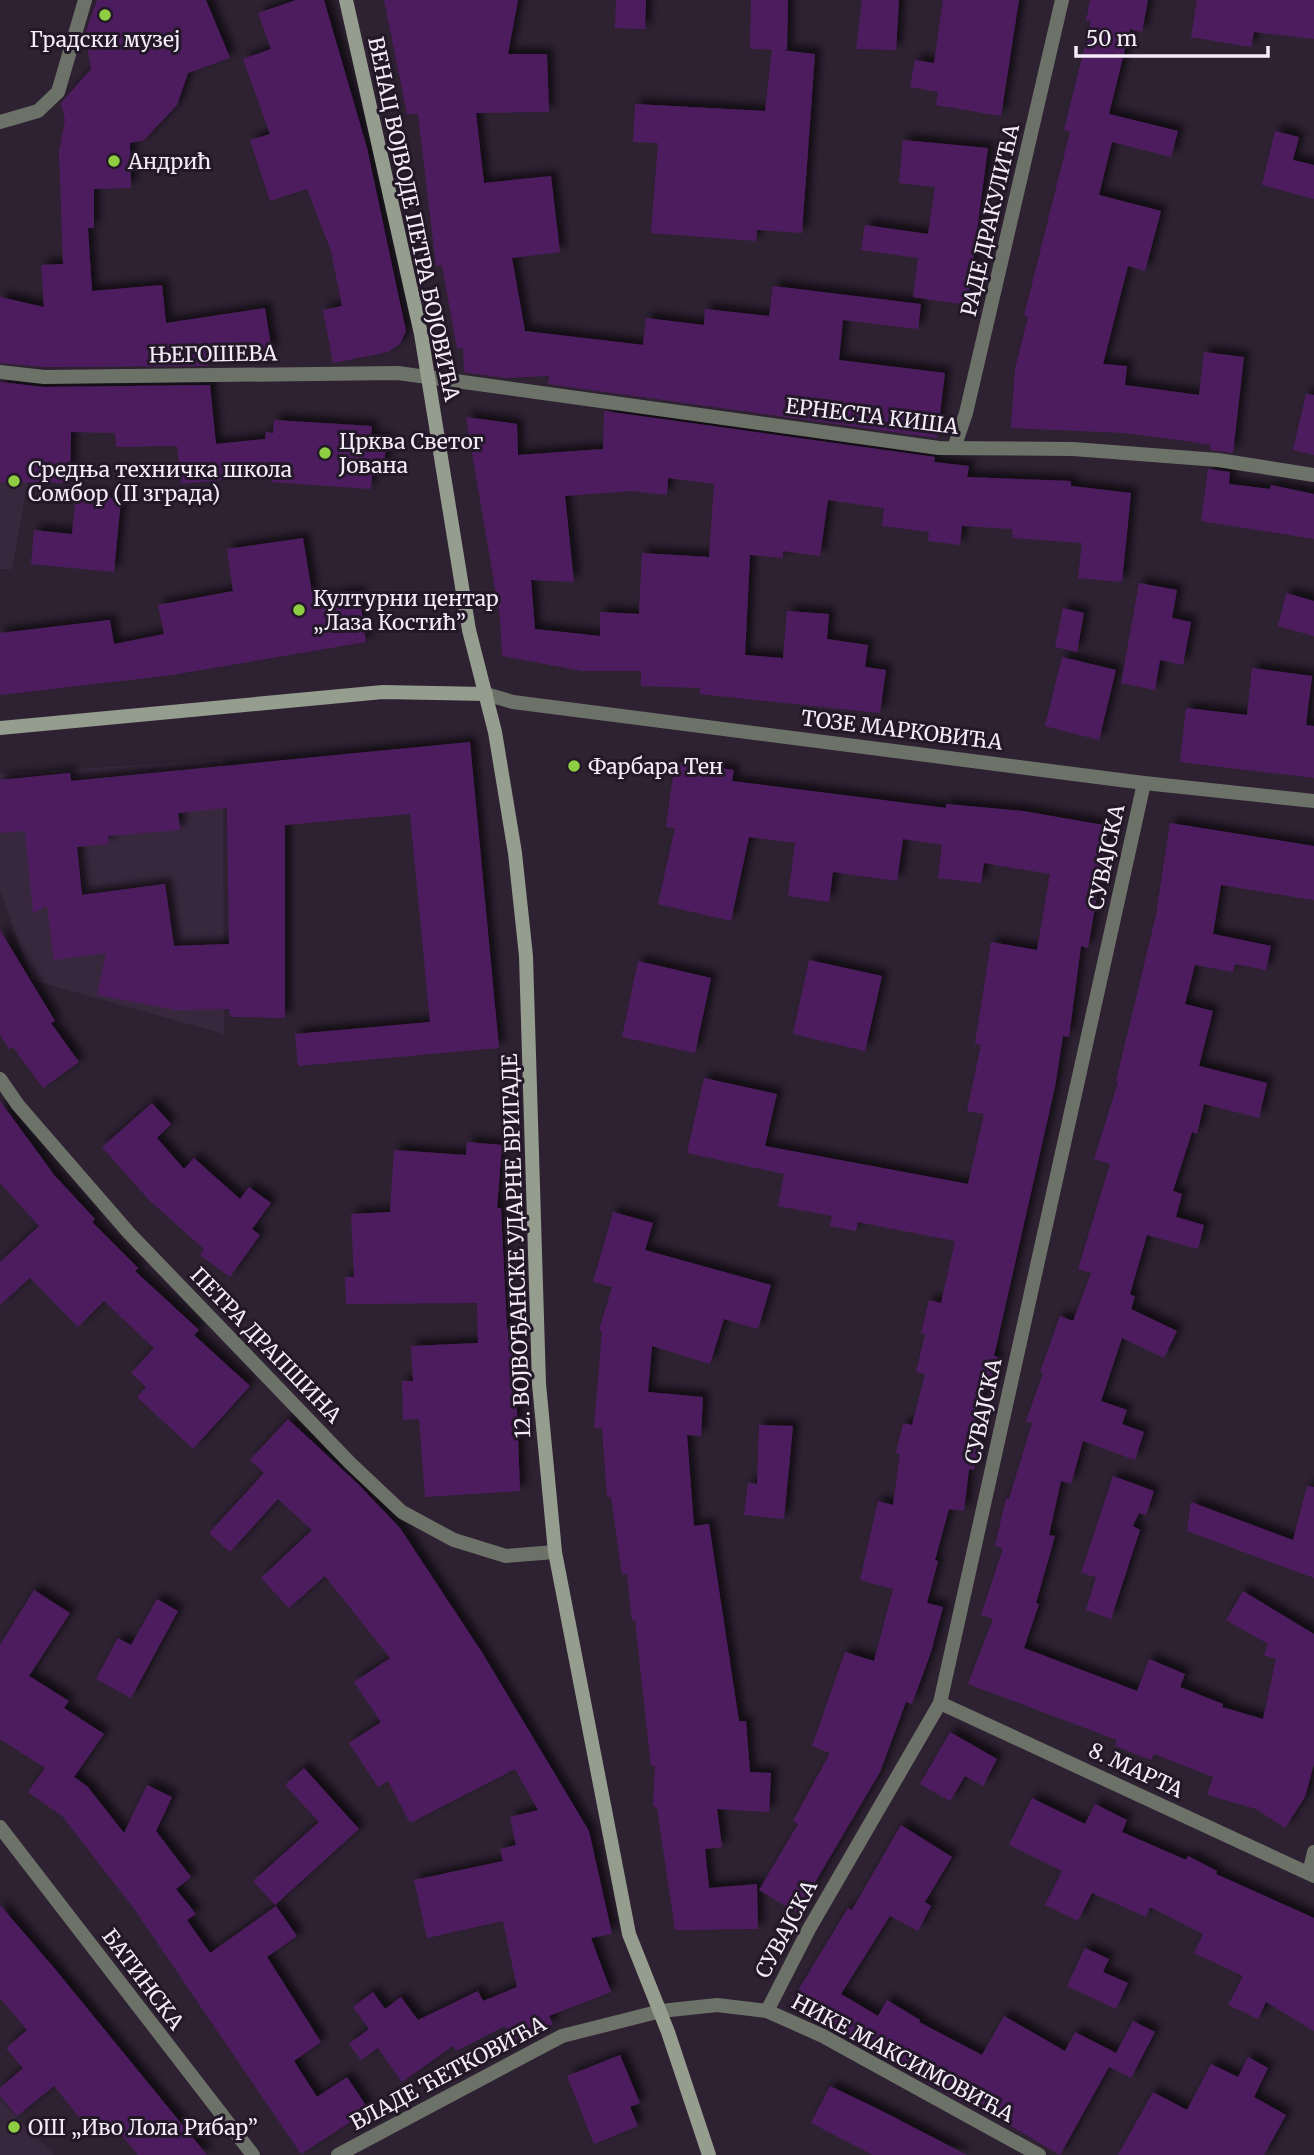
<svg xmlns="http://www.w3.org/2000/svg" width="1314" height="2155" font-family="Merriweather,serif">
<defs>
<filter id="shadow"><feDropShadow dx="6" dy="-6" stdDeviation="3.5" flood-color="#0009"/></filter>
</defs>
<rect width="100%" height="100%" fill="#2d2132"/>
<!-- built -->
<g fill="#38283e">
<path d="M 0,389 L 44,392 L 12,569 L 0,569 Z"/>
<path d="M 223,759 L 224,1034 L 32,980 L 0,890 L 0,774 Z"/>
<path d="M 0,2100 L 54,2155 L 0,2155 Z"/>
</g>
<!-- building -->
<g fill="#4e1e5f" fill-rule="evenodd" filter="url(#shadow)">
<path d="M 97,0 L 206,0 L 230,58 L 188,73 L 177,105 L 144,140 L 130,143 L 131,188 L 94,189 L 94,228 L 88,228 L 92,291 L 162,285 L 166,323 L 265,308 L 272,352 L 207,358 L 208,366 L 44,367 L 0,363 L 0,297 L 44,307 L 41,265 L 63,264 L 59,151 L 65,120 L 61,103 L 91,69 L 85,34 Z"/>
<path d="M 296,0 L 324,0 L 367,148 L 406,331 L 400,344 L 388,352 L 333,363 L 323,310 L 342,306 L 331,251 L 307,189 L 270,201 L 250,140 L 270,134 L 243,59 L 271,49 L 258,13 Z"/>
<path d="M 384,0 L 518,0 L 508,54 L 547,54 L 549,112 L 476,113 L 484,183 L 551,176 L 560,252 L 512,258 L 525,331 L 643,345 L 646,318 L 704,325 L 705,309 L 769,316 L 773,286 L 921,304 L 918,329 L 843,320 L 839,360 L 945,373 L 937,438 L 548,384 L 549,376 L 505,378 L 464,372 L 463,348 L 457,349 L 442,265 L 436,266 L 418,114 L 407,114 Z"/>
<path d="M 616,0 L 646,0 L 645,29 L 615,28 Z"/>
<path d="M 751,0 L 788,0 L 787,50 L 750,49 Z"/>
<path d="M 862,0 L 899,0 L 896,50 L 856,49 Z"/>
<path d="M 943,0 L 1019,0 L 1001,116 L 936,105 L 938,92 L 910,87 L 915,60 L 934,63 Z"/>
<path d="M 1090,0 L 1148,0 L 1142,32 L 1130,29 L 1109,114 L 1178,131 L 1171,157 L 1112,142 L 1099,195 L 1161,211 L 1145,271 L 1128,266 L 1103,364 L 1127,366 L 1125,385 L 1199,395 L 1204,352 L 1244,357 L 1233,453 L 1210,450 L 1211,445 L 1193,442 L 1125,433 L 1011,428 L 1015,369 L 1028,317 L 1024,316 L 1070,132 L 1064,130 L 1091,21 L 1086,21 Z"/>
<path d="M 1197,0 L 1314,0 L 1314,39 L 1254,32 L 1251,47 L 1191,37 Z"/>
<path d="M 772,49 L 815,54 L 802,233 L 757,230 L 756,241 L 651,233 L 658,143 L 633,142 L 635,104 L 765,111 Z"/>
<path d="M 1275,131 L 1299,137 L 1293,160 L 1314,165 L 1314,199 L 1262,185 Z"/>
<path d="M 903,140 L 988,148 L 967,305 L 913,297 L 918,258 L 861,250 L 865,225 L 928,234 L 935,187 L 899,183 Z"/>
<path d="M 0,382 L 44,387 L 210,385 L 216,444 L 265,439 L 266,432 L 273,433 L 274,420 L 372,426 L 371,437 L 386,438 L 384,476 L 372,476 L 371,489 L 271,482 L 272,475 L 181,484 L 177,446 L 116,447 L 115,433 L 71,432 L 70,483 L 0,482 Z"/>
<path d="M 1306,394 L 1314,395 L 1314,455 L 1293,450 Z"/>
<path d="M 604,411 L 935,457 L 934,462 L 969,466 L 967,477 L 1071,481 L 1071,486 L 1131,493 L 1122,582 L 1078,578 L 1082,543 L 1013,538 L 1012,529 L 962,526 L 960,545 L 928,541 L 929,532 L 882,526 L 884,508 L 828,500 L 820,556 L 783,551 L 783,558 L 750,555 L 745,655 L 783,658 L 787,611 L 829,614 L 827,639 L 868,645 L 865,667 L 886,670 L 880,713 L 700,694 L 700,688 L 641,686 L 641,671 L 582,671 L 502,656 L 500,617 L 466,417 L 517,424 L 518,455 L 603,449 ZM 668,478 L 714,484 L 709,557 L 642,553 L 639,614 L 600,612 L 600,636 L 535,629 L 531,580 L 574,582 L 565,496 L 631,491 L 667,495 Z"/>
<path d="M 1208,469 L 1230,472 L 1229,484 L 1270,489 L 1271,485 L 1314,494 L 1314,539 L 1201,521 Z"/>
<path d="M 76,494 L 121,499 L 114,572 L 31,564 L 34,530 L 72,534 Z"/>
<path d="M 303,538 L 313,599 L 359,592 L 366,642 L 172,675 L 0,695 L 0,633 L 110,620 L 114,644 L 164,634 L 158,605 L 233,591 L 227,549 Z"/>
<path d="M 1139,583 L 1177,590 L 1172,618 L 1191,622 L 1183,665 L 1160,660 L 1155,690 L 1121,683 Z"/>
<path d="M 1286,593 L 1314,601 L 1314,636 L 1278,626 Z"/>
<path d="M 1063,608 L 1084,613 L 1077,652 L 1055,647 Z"/>
<path d="M 1062,657 L 1116,670 L 1099,740 L 1045,726 Z"/>
<path d="M 1252,668 L 1312,676 L 1306,725 L 1314,726 L 1314,778 L 1180,762 L 1186,708 L 1247,715 Z"/>
<path d="M 470,742 L 499,1048 L 298,1066 L 295,1034 L 430,1022 L 410,814 L 285,825 L 285,1018 L 230,1017 L 229,1009 L 176,1010 L 97,995 L 106,953 L 54,960 L 47,906 L 33,913 L 25,831 L 0,833 L 0,780 L 70,773 L 71,781 ZM 227,808 L 229,944 L 174,946 L 165,884 L 82,895 L 77,847 L 109,844 L 108,836 L 180,830 L 178,813 Z"/>
<path d="M 675,762 L 734,770 L 732,781 L 946,808 L 946,804 L 1023,811 L 1109,826 L 1088,948 L 1081,946 L 1069,1037 L 1063,1036 L 1055,1087 L 994,1356 L 998,1357 L 990,1390 L 984,1388 L 971,1438 L 980,1441 L 974,1470 L 969,1469 L 964,1511 L 949,1509 L 935,1560 L 938,1561 L 927,1603 L 943,1607 L 931,1652 L 912,1704 L 906,1702 L 880,1772 L 797,1913 L 759,1890 L 798,1824 L 793,1821 L 830,1753 L 812,1746 L 845,1652 L 874,1661 L 893,1589 L 860,1580 L 878,1501 L 893,1505 L 900,1454 L 896,1453 L 903,1423 L 912,1425 L 925,1374 L 916,1372 L 925,1334 L 921,1333 L 929,1300 L 941,1303 L 955,1241 L 858,1222 L 856,1231 L 830,1226 L 832,1216 L 778,1206 L 784,1174 L 687,1153 L 704,1078 L 777,1094 L 765,1146 L 968,1184 L 984,1114 L 967,1111 L 981,1045 L 975,1044 L 991,942 L 1037,950 L 1050,874 L 984,863 L 981,883 L 938,878 L 942,845 L 903,839 L 897,881 L 833,872 L 829,902 L 788,896 L 795,843 L 749,837 L 731,921 L 658,904 L 675,828 L 666,827 Z"/>
<path d="M 1170,823 L 1314,846 L 1314,900 L 1221,885 L 1213,934 L 1271,946 L 1266,970 L 1235,964 L 1233,972 L 1195,965 L 1185,1004 L 1213,1011 L 1199,1066 L 1267,1083 L 1259,1118 L 1204,1104 L 1197,1134 L 1192,1132 L 1173,1191 L 1182,1194 L 1176,1217 L 1204,1225 L 1198,1249 L 1147,1235 L 1130,1294 L 1135,1297 L 1131,1309 L 1177,1331 L 1164,1358 L 1122,1338 L 1101,1401 L 1127,1410 L 1122,1424 L 1144,1432 L 1135,1460 L 1083,1441 L 1071,1484 L 1061,1481 L 1049,1535 L 1055,1536 L 1036,1603 L 1039,1604 L 1024,1648 L 1137,1691 L 1149,1659 L 1185,1674 L 1180,1687 L 1223,1704 L 1222,1707 L 1263,1719 L 1276,1659 L 1264,1655 L 1268,1644 L 1226,1620 L 1243,1591 L 1314,1634 L 1314,1764 L 1305,1797 L 1285,1828 L 1256,1809 L 1207,1795 L 1213,1777 L 1154,1754 L 1151,1760 L 1115,1746 L 1117,1740 L 968,1684 L 993,1619 L 981,1615 L 1003,1548 L 995,1546 L 1006,1498 L 1009,1499 L 1032,1423 L 1026,1421 L 1043,1373 L 1040,1372 L 1060,1316 L 1073,1321 L 1091,1273 L 1078,1269 L 1110,1164 L 1094,1159 L 1118,1082 L 1116,1081 L 1156,915 Z"/>
<path d="M 0,930 L 55,1021 L 51,1023 L 79,1062 L 43,1088 L 13,1047 L 9,1049 L 0,1035 Z"/>
<path d="M 809,960 L 882,976 L 865,1051 L 793,1034 Z"/>
<path d="M 638,961 L 711,978 L 695,1053 L 622,1037 Z"/>
<path d="M 0,1101 L 55,1176 L 95,1219 L 92,1222 L 138,1268 L 135,1271 L 199,1330 L 194,1335 L 250,1386 L 193,1449 L 137,1397 L 146,1387 L 131,1373 L 154,1348 L 104,1301 L 78,1327 L 30,1278 L 0,1305 L 0,1262 L 39,1226 L 0,1183 Z"/>
<path d="M 152,1103 L 171,1124 L 157,1138 L 184,1169 L 194,1158 L 240,1199 L 249,1187 L 271,1203 L 252,1229 L 260,1235 L 230,1277 L 200,1255 L 204,1249 L 149,1200 L 102,1147 Z"/>
<path d="M 467,1142 L 502,1145 L 497,1208 L 501,1208 L 507,1329 L 514,1329 L 520,1491 L 425,1497 L 419,1419 L 403,1420 L 402,1381 L 413,1381 L 411,1346 L 478,1343 L 477,1303 L 346,1304 L 345,1277 L 354,1277 L 351,1214 L 390,1212 L 394,1150 L 466,1155 Z"/>
<path d="M 613,1212 L 653,1223 L 645,1250 L 771,1285 L 758,1329 L 724,1319 L 710,1364 L 652,1346 L 648,1392 L 703,1397 L 701,1436 L 687,1435 L 694,1526 L 709,1524 L 739,1721 L 746,1721 L 750,1772 L 771,1773 L 769,1812 L 717,1809 L 722,1847 L 705,1849 L 709,1888 L 757,1884 L 758,1929 L 675,1930 L 657,1807 L 653,1807 L 655,1766 L 651,1766 L 635,1620 L 632,1621 L 627,1574 L 622,1575 L 611,1497 L 607,1497 L 602,1428 L 594,1428 L 602,1331 L 599,1330 L 612,1287 L 593,1282 Z"/>
<path d="M 288,1419 L 359,1485 L 400,1528 L 483,1654 L 589,1831 L 612,1934 L 591,1938 L 611,1992 L 549,2016 L 553,2024 L 511,2041 L 505,2026 L 456,2051 L 453,2046 L 402,2082 L 378,2048 L 361,2060 L 349,2044 L 369,2029 L 353,2007 L 373,1992 L 385,2009 L 401,1997 L 418,2020 L 478,1991 L 483,2001 L 517,1987 L 503,1921 L 427,1938 L 414,1880 L 503,1861 L 500,1849 L 516,1845 L 510,1817 L 538,1810 L 515,1769 L 410,1823 L 388,1781 L 378,1787 L 349,1743 L 381,1722 L 354,1682 L 390,1658 L 325,1576 L 289,1608 L 261,1578 L 312,1530 L 278,1499 L 230,1552 L 209,1533 L 264,1473 L 250,1460 Z"/>
<path d="M 759,1425 L 793,1426 L 784,1519 L 744,1515 L 748,1483 L 757,1484 Z"/>
<path d="M 1113,1476 L 1154,1491 L 1146,1515 L 1139,1513 L 1133,1526 L 1140,1530 L 1111,1619 L 1086,1610 L 1096,1577 L 1081,1573 Z"/>
<path d="M 1307,1486 L 1314,1487 L 1314,1578 L 1187,1531 L 1191,1502 L 1293,1540 Z"/>
<path d="M 34,1590 L 70,1613 L 29,1676 L 69,1701 L 64,1708 L 104,1734 L 74,1777 L 87,1786 L 124,1833 L 147,1785 L 172,1797 L 156,1831 L 191,1877 L 176,1889 L 196,1914 L 187,1920 L 210,1953 L 276,1906 L 297,1936 L 267,1957 L 321,2042 L 294,2061 L 317,2097 L 347,2077 L 369,2110 L 301,2154 L 135,1910 L 62,1816 L 28,1792 L 45,1768 L 0,1739 L 0,1645 Z"/>
<path d="M 157,1599 L 178,1611 L 131,1698 L 96,1679 L 118,1638 L 131,1645 Z"/>
<path d="M 950,1732 L 997,1759 L 983,1786 L 965,1776 L 950,1801 L 920,1784 Z"/>
<path d="M 304,1768 L 359,1829 L 275,1905 L 253,1881 L 319,1822 L 285,1785 Z"/>
<path d="M 1032,1798 L 1085,1824 L 1095,1804 L 1127,1820 L 1122,1832 L 1186,1860 L 1188,1856 L 1217,1871 L 1216,1874 L 1314,1918 L 1314,2031 L 1266,2002 L 1258,2019 L 1228,2005 L 1243,1976 L 1194,1953 L 1203,1934 L 1150,1907 L 1146,1917 L 1092,1893 L 1078,1921 L 1045,1905 L 1062,1871 L 1009,1845 Z"/>
<path d="M 901,1825 L 952,1857 L 925,1902 L 931,1906 L 918,1931 L 890,1916 L 841,1994 L 878,2016 L 887,2000 L 920,2020 L 919,2022 L 982,2055 L 1004,2016 L 1065,2051 L 1075,2032 L 1116,2053 L 1133,2021 L 1155,2032 L 1131,2078 L 1109,2067 L 1060,2155 L 964,2098 L 962,2102 L 912,2074 L 791,2002 L 848,1908 L 852,1910 Z"/>
<path d="M 0,1905 L 55,1969 L 207,2155 L 138,2155 L 112,2123 L 95,2137 L 54,2086 L 17,2116 L 0,2096 L 0,2088 L 23,2068 L 6,2048 L 27,2030 L 0,1998 Z"/>
<path d="M 1085,1948 L 1109,1959 L 1103,1972 L 1128,1983 L 1116,2009 L 1067,1986 Z"/>
<path d="M 620,2055 L 640,2103 L 630,2107 L 638,2126 L 594,2144 L 567,2076 Z"/>
<path d="M 1248,2057 L 1268,2068 L 1254,2097 L 1286,2115 L 1264,2155 L 1118,2155 L 1153,2092 L 1187,2110 L 1211,2064 L 1238,2077 Z"/>
<path d="M 830,2086 L 878,2109 L 967,2155 L 873,2155 L 811,2123 Z"/>
</g>
<g fill="none" stroke-linecap="round" stroke-linejoin="round">
<!-- street -->
<g stroke="#6d7269" stroke-width="14">
<path d="M 0,122 L 38,111 L 58,92 L 85,0"/>
<path d="M 0,372 L 44,377 L 398,373 L 939,448 L 1073,449 L 1218,460 L 1314,475"/>
<path d="M 954,448 L 966,413 L 1062,0"/>
<path d="M 486,694 L 513,702 L 1144,783 L 1314,801"/>
<path d="M 0,1079 L 18,1105 L 129,1233 L 350,1463 L 402,1512 L 454,1540 L 506,1556 L 555,1552"/>
<path d="M 940,1703 L 1314,1876"/>
<path d="M 0,1827 L 253,2155"/>
<path d="M 1309,1873 L 1314,1852"/>
<path d="M 767,2011 L 809,1929 L 940,1703 L 1144,783"/>
<path d="M 338,2155 L 562,2036 L 661,2011 L 717,2005 L 767,2011 L 823,2036 L 1039,2155"/>
</g>
<!-- secondary -->
<g stroke="#959d8e" stroke-width="14">
<path d="M 346,0 L 421,334 L 469,630 L 495,732 L 515,853 L 526,956 L 539,1384 L 555,1552 L 629,1934 L 668,2032 L 709,2155"/>
<path d="M 0,728 L 383,692 L 486,694"/>
</g>
</g>
<!-- markers -->
<g fill="#8fcd42" stroke="#231828" stroke-width="2.5">
<circle cx="105" cy="15" r="7"/>
<circle cx="114" cy="161" r="7"/>
<circle cx="325" cy="453" r="7"/>
<circle cx="14" cy="481" r="7"/>
<circle cx="299" cy="610" r="7"/>
<circle cx="574" cy="766" r="7"/>
<circle cx="14" cy="2127" r="7"/>
</g>
<g text-anchor="middle" dominant-baseline="central" stroke-width="6" stroke-linejoin="round" paint-order="stroke">
<!-- poi labels -->
<g font-size="21" fill="#f4ecf8" stroke="#231828" text-anchor="start">
<text x="105" y="39" text-anchor="middle">Градски музеј</text>
<text x="128" y="161">Андрић</text>
<text x="339" y="441">Црква Светог<tspan x="339" dy="24">Јована</tspan></text>
<text x="28" y="469">Средња техничка школа<tspan x="28" dy="24">Сомбор (II зграда)</tspan></text>
<text x="313" y="598">Културни центар<tspan x="313" dy="24">„Лаза Костић”</tspan></text>
<text x="588" y="766">Фарбара Тен</text>
<text x="28" y="2127">ОШ „Иво Лола Рибар”</text>
</g>
<!-- street labels -->
<g font-size="21" fill="#f4ecf8" stroke="#231828">
<text transform="translate(414 219) rotate(78)">ВЕНАЦ ВОЈВОДЕ ПЕТРА БОЈОВИЋА</text>
<text transform="translate(990 220) rotate(-77)">РАДЕ ДРАКУЛИЋА</text>
<text transform="translate(213 354) rotate(-1)">ЊЕГОШЕВА</text>
<text transform="translate(872 416) rotate(7)">ЕРНЕСТА КИША</text>
<text transform="translate(902 730) rotate(7)">ТОЗЕ МАРКОВИЋА</text>
<text transform="translate(1106 857) rotate(-78)">СУВАЈСКА</text>
<text transform="translate(516 1246) rotate(-92)">12. ВОЈВОЂАНСКЕ УДАРНЕ БРИГАДЕ</text>
<text transform="translate(266 1345) rotate(46)">ПЕТРА ДРАПШИНА</text>
<text transform="translate(983 1411) rotate(-78)">СУВАЈСКА</text>
<text transform="translate(1136 1770) rotate(25)">8. МАРТА</text>
<text transform="translate(786 1929) rotate(-62)">СУВАЈСКА</text>
<text transform="translate(143 1979) rotate(53)">БАТИНСКА</text>
<text transform="translate(903 2058) rotate(28)">НИКЕ МАКСИМОВИЋА</text>
<text transform="translate(448 2073) rotate(-28)">ВЛАДЕ ЋЕТКОВИЋА</text>
</g>
</g>
<!-- scale -->
<path d="M1076 46v10h192v-10" fill="none" stroke="#f4ecf8" stroke-width="3.5"/>
<text x="1086" y="46" font-size="21" fill="#f4ecf8" stroke="#231828" stroke-width="5" paint-order="stroke">50 m</text>
</svg>
